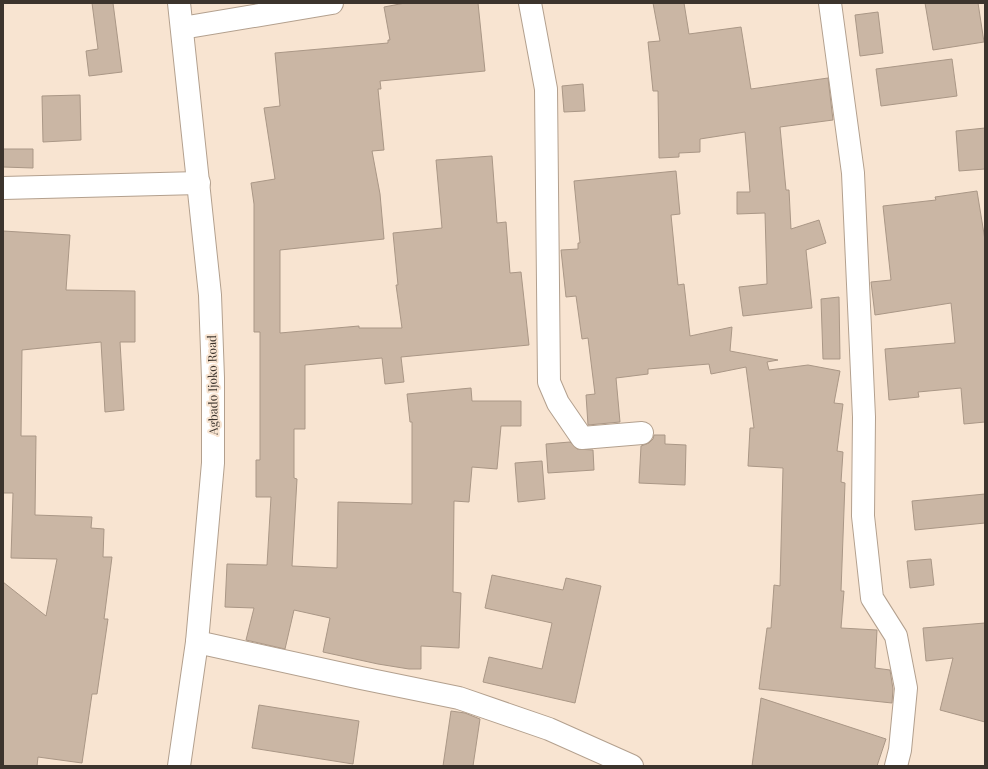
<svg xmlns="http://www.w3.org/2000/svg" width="988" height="769" font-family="'Playfair Display',serif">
<rect width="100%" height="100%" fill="#f8e4d1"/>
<!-- building -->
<g fill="#cab6a4" stroke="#aa9786">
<path d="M 92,3 L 113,3 L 122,72 L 89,76 L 86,51 L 98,49 Z"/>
<path d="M 405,3 L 478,3 L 485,71 L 380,81 L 381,89 L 378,89 L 384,150 L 372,151 L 380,194 L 384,239 L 280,250 L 280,333 L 359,326 L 359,328 L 402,328 L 396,285 L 398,285 L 393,233 L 442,228 L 436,160 L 492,156 L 497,223 L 506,222 L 510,273 L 521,272 L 529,345 L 401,357 L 404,382 L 385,384 L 382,358 L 305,365 L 305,429 L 294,429 L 294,478 L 297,479 L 292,566 L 337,568 L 338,502 L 412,504 L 412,422 L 410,422 L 407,394 L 471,388 L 472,401 L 521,401 L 521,426 L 501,426 L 497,469 L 472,467 L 469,502 L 454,501 L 453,592 L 461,593 L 459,648 L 421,646 L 421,669 L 409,669 L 378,664 L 323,652 L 330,618 L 294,610 L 285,649 L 246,640 L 254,608 L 225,607 L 227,564 L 267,565 L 271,497 L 256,497 L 256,460 L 260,460 L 260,332 L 254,332 L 254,204 L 251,183 L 275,179 L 264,108 L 280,106 L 275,53 L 388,43 L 388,40 L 390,40 L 384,7 Z"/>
<path d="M 653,3 L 684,3 L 689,34 L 741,27 L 751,89 L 828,78 L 833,120 L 780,127 L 786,190 L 789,190 L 791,229 L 819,220 L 826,243 L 806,250 L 812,308 L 743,316 L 739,287 L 767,284 L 765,213 L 737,214 L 737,192 L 750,192 L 745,132 L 700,139 L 700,152 L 679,153 L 679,157 L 659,158 L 658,91 L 653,91 L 648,42 L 660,41 Z"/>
<path d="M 925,3 L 978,3 L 984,42 L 933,50 Z"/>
<path d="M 878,12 L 883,53 L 860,56 L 855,15 Z"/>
<path d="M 952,59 L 957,96 L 881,106 L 876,69 Z"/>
<path d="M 583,84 L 585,111 L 564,112 L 562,86 Z"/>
<path d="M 80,95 L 81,140 L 43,142 L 42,96 Z"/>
<path d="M 985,128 L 985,169 L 959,171 L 956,131 Z"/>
<path d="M 3,149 L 33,149 L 33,168 L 3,167 Z"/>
<path d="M 676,171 L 680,214 L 671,215 L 678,285 L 684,284 L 690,336 L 732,327 L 730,351 L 778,360 L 767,362 L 769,370 L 808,365 L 840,371 L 834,403 L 843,404 L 837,451 L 843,452 L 841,482 L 845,483 L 841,591 L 844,591 L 841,628 L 877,630 L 875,668 L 890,670 L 893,689 L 892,703 L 759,689 L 767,628 L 771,628 L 774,585 L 780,586 L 783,468 L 748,466 L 750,428 L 754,428 L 746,367 L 711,374 L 709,364 L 648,369 L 648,374 L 616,378 L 620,422 L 588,425 L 586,395 L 595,394 L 588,338 L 582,339 L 576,296 L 566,297 L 561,250 L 578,249 L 578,243 L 580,243 L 574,181 Z"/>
<path d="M 977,191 L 985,240 L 985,422 L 964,424 L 961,388 L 918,392 L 919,397 L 889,400 L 885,349 L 955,343 L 951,303 L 875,315 L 871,282 L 891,280 L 883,206 L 936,200 L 935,197 Z"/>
<path d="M 3,231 L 70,235 L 66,290 L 135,291 L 135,342 L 120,342 L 124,410 L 105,412 L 101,342 L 22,350 L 21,436 L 36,436 L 35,515 L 92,517 L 91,528 L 104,529 L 103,557 L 112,557 L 104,619 L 108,619 L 97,694 L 92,694 L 82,763 L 38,757 L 37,766 L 3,766 L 3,582 L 46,616 L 57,559 L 11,558 L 13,493 L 3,493 Z"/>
<path d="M 839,297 L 840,359 L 823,359 L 821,299 Z"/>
<path d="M 654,435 L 665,435 L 665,444 L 686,445 L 685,485 L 639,483 L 641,446 L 649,443 L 653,439 Z"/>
<path d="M 570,442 L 577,449 L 593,450 L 594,470 L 548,473 L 546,444 Z"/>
<path d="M 542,461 L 545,499 L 518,502 L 515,463 Z"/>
<path d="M 985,494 L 985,523 L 915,530 L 912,501 Z"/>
<path d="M 931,559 L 934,585 L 910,588 L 907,561 Z"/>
<path d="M 492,575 L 563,590 L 566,578 L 601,586 L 575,703 L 483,682 L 489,657 L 542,669 L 552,623 L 485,608 Z"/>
<path d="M 985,623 L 985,722 L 940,710 L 953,658 L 926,661 L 923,628 Z"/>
<path d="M 761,698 L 886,739 L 877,766 L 752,766 Z"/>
<path d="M 259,705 L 359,721 L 353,764 L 252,748 Z"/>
<path d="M 451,711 L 465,713 L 480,719 L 473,766 L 443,766 Z"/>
</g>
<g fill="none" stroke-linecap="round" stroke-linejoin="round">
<!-- minor casing -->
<g stroke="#b3a08e" stroke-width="24">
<g id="minor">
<path d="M 530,3 L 546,89 L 549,382 L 558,403 L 582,438 L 642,433"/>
<path d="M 830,3 L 853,173 L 864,417 L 863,516 L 872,598 L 896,636 L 906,688 L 900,750 L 896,766"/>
<path d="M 182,28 L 332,3"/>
<path d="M 3,188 L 199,183"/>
<path d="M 197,642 L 361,678 L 459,698 L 549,729 L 632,766"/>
<path d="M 179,766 L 197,642 L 213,463 L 213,378 L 210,295 L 179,3"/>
</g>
</g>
<!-- minor -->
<use href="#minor" stroke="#fff" stroke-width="22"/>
</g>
<g text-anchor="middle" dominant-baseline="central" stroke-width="4" stroke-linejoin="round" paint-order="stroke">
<!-- street labels -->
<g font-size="12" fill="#3c342d" stroke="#f8e4d1">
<text transform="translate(212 385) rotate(-91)">Agbado Ijoko Road</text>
</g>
</g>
<!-- border -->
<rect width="988" height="769" fill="none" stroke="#3c342d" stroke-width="8"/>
</svg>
